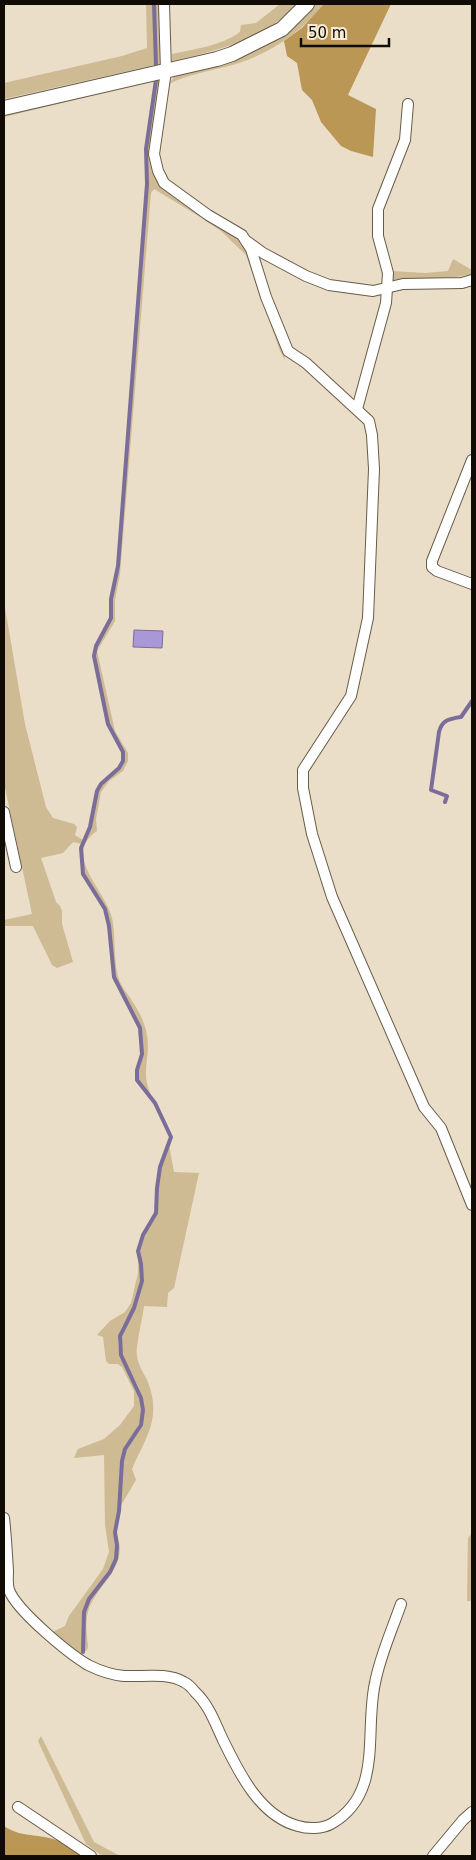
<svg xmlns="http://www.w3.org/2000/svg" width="476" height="1860" font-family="'DejaVu Sans',sans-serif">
<rect width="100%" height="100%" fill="#eadec8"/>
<!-- green -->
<g fill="#ceba93">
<path d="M 146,4 L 153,4 L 155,65 L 4,99 L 4,83 L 122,56 L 147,48 Z"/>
<path d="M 154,4 L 160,4 L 162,64 L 157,65 Z"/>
<path d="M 280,4 L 297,4 C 266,39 216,51 172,61 L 172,54 C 194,49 221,46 240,32 L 241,25 L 256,23 Z"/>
<path d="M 316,4 L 324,4 C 301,33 268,55 232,65 C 211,71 188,74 169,84 L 174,77 L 184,72 L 293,26 L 307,15 Z"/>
<path d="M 161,77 L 157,175 L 245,245 L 284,349 L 285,360 L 280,351 L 246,255 L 221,231 L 202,218 L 154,189 L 151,193 L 120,574 L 115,600 L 115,621 L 97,651 L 115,731 L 128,753 L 128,761 L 123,771 L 109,781 L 101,792 L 96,819 L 97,831 C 61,855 106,890 112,918 C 116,935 113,966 120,982 C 123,989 128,994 132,1001 C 139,1011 145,1023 147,1035 C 151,1058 140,1071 151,1095 L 142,1086 L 138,1080 L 138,1070 L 142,1054 L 141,1028 L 115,977 L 109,917 L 100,898 L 83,873 L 82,860 L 82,849 L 91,827 L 95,801 L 101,784 L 120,768 L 124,761 L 124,752 L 109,724 L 95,656 L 96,646 L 112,618 L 112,599 L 119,566 L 148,184 L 146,149 L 156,80 L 4,117 L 4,112 Z"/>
<path d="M 453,259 L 472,270 L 472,274 C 446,281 418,276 392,282 L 391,271 L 425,273 L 448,271 Z"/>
<path d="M 4,602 L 25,724 L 46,807 L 53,818 L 74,824 L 77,827 L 75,835 L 83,840 L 82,844 L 73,842 L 63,853 L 41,858 L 56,902 L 60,906 L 62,911 L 62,924 L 73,962 L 57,968 L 52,965 L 33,926 L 4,926 L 4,920 L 32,914 L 4,783 Z"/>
<path d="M 169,1145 L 174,1172 L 199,1173 L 174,1288 L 168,1293 L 167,1307 L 144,1306 C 143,1316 135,1349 137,1356 C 138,1366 146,1376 149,1385 C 161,1420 145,1439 132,1469 L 136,1480 L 120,1507 L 122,1461 L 126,1450 L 142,1425 L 143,1410 L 139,1388 L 122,1355 L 121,1336 L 135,1308 L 143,1281 L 142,1264 L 139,1251 L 143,1235 L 157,1213 L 158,1188 L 161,1167 Z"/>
<path d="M 138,1253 C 142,1272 141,1290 133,1308 C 129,1317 121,1325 119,1335 C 113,1363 142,1383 142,1410 C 141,1430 126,1441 122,1459 C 118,1476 120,1494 118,1512 C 117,1519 114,1527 114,1534 C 114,1542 116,1549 115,1557 C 112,1573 96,1585 89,1598 C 78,1617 83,1638 83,1658 L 52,1632 L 65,1626 L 69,1616 L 103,1569 L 109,1552 L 105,1525 L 104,1455 L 74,1458 L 78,1449 L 104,1439 L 120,1425 L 134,1406 L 134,1391 L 122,1367 L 118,1364 L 109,1364 L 106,1361 L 103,1337 L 97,1335 L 110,1321 L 125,1312 L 131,1303 L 138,1273 Z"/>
<path d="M 116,1532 C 131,1568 97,1582 88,1612 C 85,1622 87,1636 88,1646 L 87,1650 L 85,1651 C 84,1638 82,1621 86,1609 C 93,1591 112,1577 116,1559 C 118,1550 117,1540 116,1532 Z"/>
<path d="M 472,1533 L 472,1597 L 471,1601 L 467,1601 L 468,1538 Z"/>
<path d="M 41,1736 L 94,1842 L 120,1856 L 102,1856 L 86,1844 L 38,1741 Z"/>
</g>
<!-- forest -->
<g fill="#ba9755">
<path d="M 324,4 L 391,4 L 348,95 L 376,109 L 373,157 L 351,151 L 341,146 L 321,122 L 312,100 L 302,90 L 297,63 L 287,56 L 284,41 L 302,28 Z"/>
<path d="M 4,1826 C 19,1836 31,1834 49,1838 C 62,1841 75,1849 87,1856 L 4,1856 Z"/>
</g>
<!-- water -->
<path fill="#a997d8" stroke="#7b6d99" d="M 134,630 L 163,631 L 162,648 L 133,647 Z"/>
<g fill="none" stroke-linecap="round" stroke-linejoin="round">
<!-- stream -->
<g stroke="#7b6d99" stroke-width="4">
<path d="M 154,4 L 156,65"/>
<path d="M 445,802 L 447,796 L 431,790 L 439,732 C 442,720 449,719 461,717 L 472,701"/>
<path d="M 83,1652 L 84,1612 L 89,1599 L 110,1572 L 116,1559 L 117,1546 L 115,1532 L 119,1511 L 122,1461 L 125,1449 L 141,1425 L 143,1410 L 141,1398 L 121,1355 L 120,1336 L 134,1308 L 142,1281 L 141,1264 L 138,1251 L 143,1235 L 156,1213 L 157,1188 L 160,1167 L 171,1137 L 155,1103 L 137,1080 L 137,1070 L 142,1054 L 140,1028 L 114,977 L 109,926 L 105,909 L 83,874 L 81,848 L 90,827 L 97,791 L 101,784 L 119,768 L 123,761 L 123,752 L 108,724 L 94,656 L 96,646 L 111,618 L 111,599 L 118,566 L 147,184 L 146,149 L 156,80"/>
</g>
<!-- street casing -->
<g stroke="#675c49" stroke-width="12">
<g id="street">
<path d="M 164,4 L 166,71 L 154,154 L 158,171 L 164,183 L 208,215 L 242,235 L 251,249 L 266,297 L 288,351 L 306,363 L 369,421 L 372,435 L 374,469 L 368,618 L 351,696 L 303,770 L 303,788 L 312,834 L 332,897 L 424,1107 L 441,1128 L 472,1205"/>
<path d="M 248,242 L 263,253 L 306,276 L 329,285 L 373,291 L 403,284 L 462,283 L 472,280"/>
<path d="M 357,409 L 386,303 L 388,273 L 378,236 L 378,209 L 405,140 L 408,104"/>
<path d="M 472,460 L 432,561 L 432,567 L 437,571 L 472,584"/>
<path d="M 4,812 L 16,867"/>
<path d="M 4,1518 C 6,1536 7,1554 8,1571 C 8,1577 7,1584 9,1590 C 17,1611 68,1653 88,1665 C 98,1670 113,1675 124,1676 C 143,1677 166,1672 184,1682 C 188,1684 192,1688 195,1692 C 209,1705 215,1723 223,1740 C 239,1773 260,1816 298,1826 C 308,1829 322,1829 331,1824 C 384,1794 364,1732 375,1683 C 380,1656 392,1630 401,1604"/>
<path d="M 18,1807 L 91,1856"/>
<path d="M 433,1856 L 463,1820 L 472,1812"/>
</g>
</g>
<!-- secondary casing -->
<g stroke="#675c49" stroke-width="16">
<path id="secondary" d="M 4,108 L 217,59 L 232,54 L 282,29 L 307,4"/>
</g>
<!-- street -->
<use href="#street" stroke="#fff" stroke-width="10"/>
<!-- secondary -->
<use href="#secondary" stroke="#fff" stroke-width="14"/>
</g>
<!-- border -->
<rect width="476" height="1860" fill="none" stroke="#100c05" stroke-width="10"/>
<!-- scale -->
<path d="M301 38v8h88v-8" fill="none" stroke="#100c05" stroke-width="2.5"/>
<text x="308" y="38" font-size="15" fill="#100c05" stroke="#f8ebd5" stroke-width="4" paint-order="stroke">50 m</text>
</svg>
